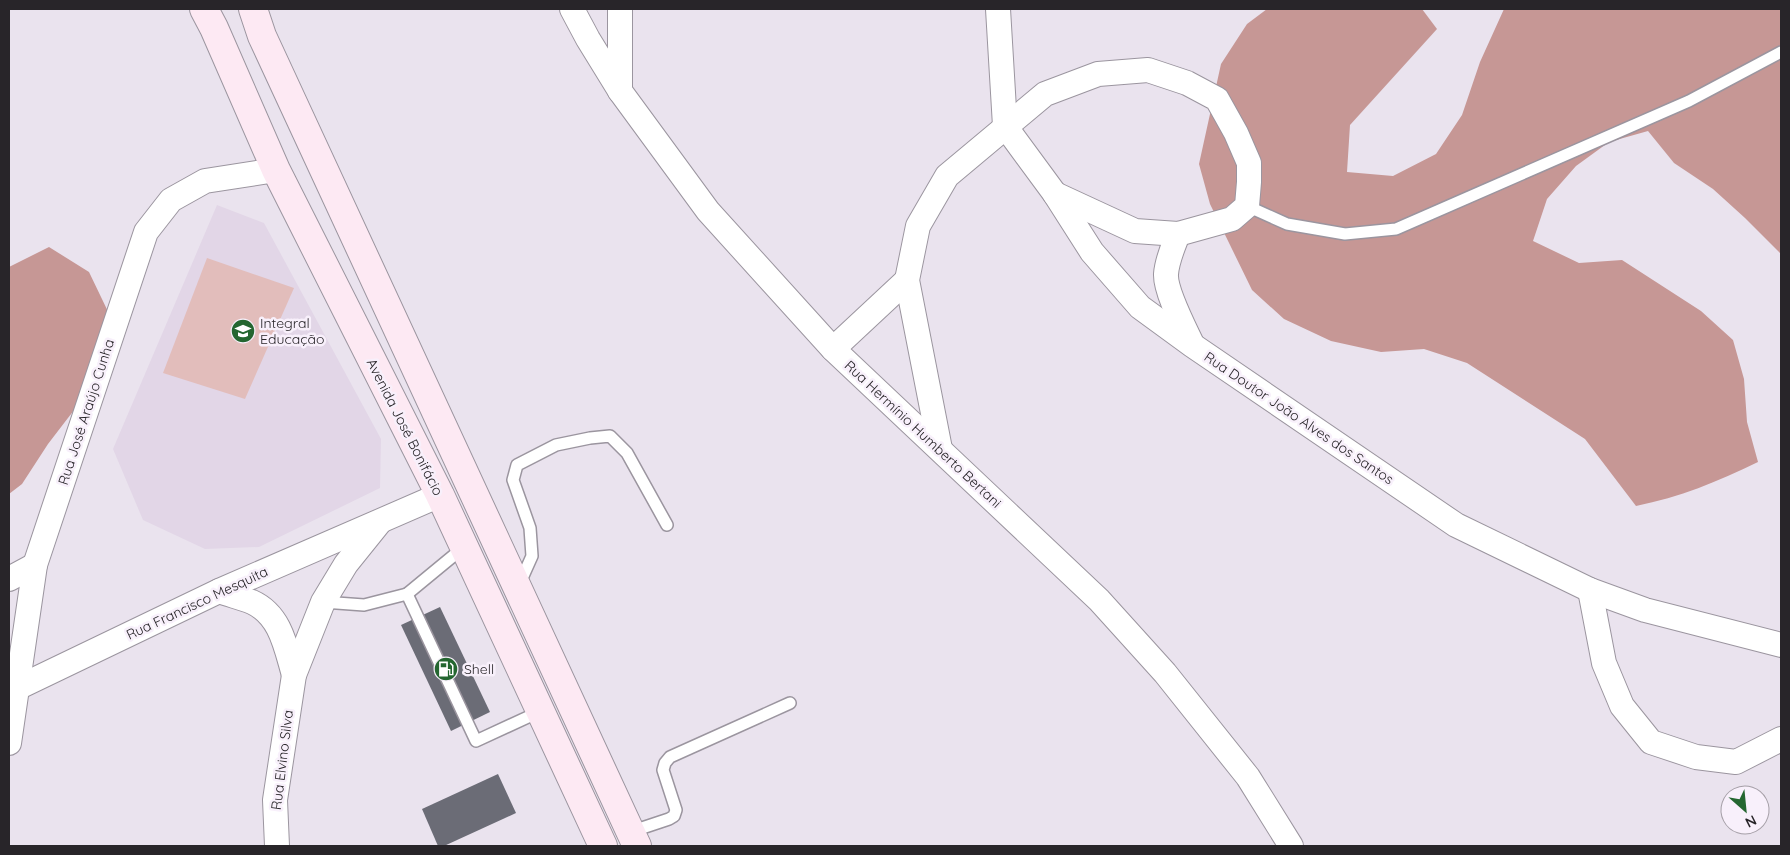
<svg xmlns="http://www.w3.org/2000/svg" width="1790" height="855" font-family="Quicksand,sans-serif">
<rect width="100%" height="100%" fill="#eae3ee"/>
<!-- built -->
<path fill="#e2d6e7" d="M 217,205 L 264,223 L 381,439 L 380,488 L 259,547 L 205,549 L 143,520 L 113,449 Z"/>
<!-- green -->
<path fill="#e2bdbb" d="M 207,258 L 294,288 L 245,399 L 163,373 Z"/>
<!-- forest -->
<g fill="#c69795">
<path d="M 1267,9 L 1422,9 L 1437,29 L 1350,125 L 1347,172 L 1393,176 L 1436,154 L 1462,115 L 1480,62 L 1504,9 L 1781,9 L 1781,254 L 1745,218 L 1713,189 L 1674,163 L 1648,131 L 1609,142 L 1576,166 L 1547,199 L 1533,241 L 1579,263 L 1622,260 L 1701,311 L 1733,340 L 1744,379 L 1747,422 L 1758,462 C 1717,482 1680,497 1636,506 L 1585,439 L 1467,363 L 1424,349 L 1381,352 L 1331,341 L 1284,319 L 1252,290 L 1210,204 L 1199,164 L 1221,64 L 1247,24 Z"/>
<path d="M 49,247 L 89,272 L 113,322 L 81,401 L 48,444 L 22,484 L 9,494 L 9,267 Z"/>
</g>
<!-- building -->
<g fill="#6b6c76">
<path d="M 440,607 L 490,712 L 451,731 L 401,625 Z"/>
<path d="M 498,774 L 516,813 L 444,846 L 438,846 L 422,809 Z"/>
</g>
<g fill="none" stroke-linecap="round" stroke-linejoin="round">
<!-- lane casing -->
<g stroke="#9b959f" stroke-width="14">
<g id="lane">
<path d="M 1247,206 L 1287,224 L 1345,234 L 1396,229 L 1689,101 L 1781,52"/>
<path d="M 519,585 L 532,556 L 530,528 L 513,480 L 517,465 L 556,445 L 590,438 L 610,436 L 627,453 L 667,525"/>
<path d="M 407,594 L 464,547"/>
<path d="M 323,602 L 364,605 L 407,594 L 476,741 L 541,711"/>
<path d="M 630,832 L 669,819 L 674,816 L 676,810 L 663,770 L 665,763 L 670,757 L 790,703"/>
</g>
</g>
<!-- street casing -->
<g stroke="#9b959f" stroke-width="26">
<g id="street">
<path d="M 572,9 L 588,39 L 620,91 L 708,211 L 833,349 L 1099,600 L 1165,673 L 1248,777 L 1291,846"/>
<path d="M 620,9 L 620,91"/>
<path d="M 998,9 L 1005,126 L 1055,194 L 1092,252 L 1140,307 L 1192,345 L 1456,525 L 1590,590 L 1645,610 L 1781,645"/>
<path d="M 1178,234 C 1173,247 1167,260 1166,274 C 1165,291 1184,327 1192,344"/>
<path d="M 833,349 L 907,280"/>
<path d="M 940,449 L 907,280 L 918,226 L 947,176 L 1045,94 L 1098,74 L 1148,70 L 1187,83 L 1217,99 L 1236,133 L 1249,163 L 1249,182 L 1247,206 L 1232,219 L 1178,234 L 1135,231 L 1055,194"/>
<path d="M 9,579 L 35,565"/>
<path d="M 1590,590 L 1604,663 L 1622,706 L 1651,742 L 1696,757 L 1736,762 L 1781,739"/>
<path d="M 219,591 C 230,595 242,598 252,602 C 281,615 286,648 294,675"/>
<path d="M 15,689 L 219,591 L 440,495"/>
<path d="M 9,743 L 35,565 L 146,232 L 171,200 L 205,181 L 276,170"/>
<path d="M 277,846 L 275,800 L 294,675 L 323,602 L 346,564 L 379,523"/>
</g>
</g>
<!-- secondary casing -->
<g stroke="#9b959f" stroke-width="30">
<g id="secondary">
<path d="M 204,9 L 214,28 L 276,170 L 440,495 L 603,846"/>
<path d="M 253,9 L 262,36 L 637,846"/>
</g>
</g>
<!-- lane -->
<use href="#lane" stroke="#fff" stroke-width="11"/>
<!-- street -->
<use href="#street" stroke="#fff" stroke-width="24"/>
<!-- secondary -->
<use href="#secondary" stroke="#fde9f3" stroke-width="28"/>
</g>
<!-- icons -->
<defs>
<g id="school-disc" transform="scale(1.25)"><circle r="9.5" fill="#246630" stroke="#f8f0fb"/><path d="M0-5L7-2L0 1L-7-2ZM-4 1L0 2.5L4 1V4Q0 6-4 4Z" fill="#fff"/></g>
<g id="fuel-disc" transform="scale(1.25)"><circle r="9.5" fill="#246630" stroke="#f8f0fb"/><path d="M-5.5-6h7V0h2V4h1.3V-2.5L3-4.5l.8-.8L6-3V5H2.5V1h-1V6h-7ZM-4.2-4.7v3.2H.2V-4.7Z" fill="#fff"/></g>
</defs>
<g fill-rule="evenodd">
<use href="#school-disc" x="243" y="331"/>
<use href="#fuel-disc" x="446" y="669"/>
</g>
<g text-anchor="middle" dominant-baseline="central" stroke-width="5" stroke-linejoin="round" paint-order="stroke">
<!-- poi labels -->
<g font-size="14" fill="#282529" stroke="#f8f0fb" text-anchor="start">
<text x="260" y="323">Integral<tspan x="260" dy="16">Educação</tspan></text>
<text x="464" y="669">Shell</text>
</g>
<!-- street labels -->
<g font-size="14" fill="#282529" stroke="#f8f0fb">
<text transform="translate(86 412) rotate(-72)">Rua José Araújo Cunha</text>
<text transform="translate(1299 418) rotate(34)">Rua Doutor João Alves dos Santos</text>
<text transform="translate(405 427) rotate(63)">Avenida José Bonifácio</text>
<text transform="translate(923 434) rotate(43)">Rua Hermínio Humberto Bertani</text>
<text transform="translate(197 603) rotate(-25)">Rua Francisco Mesquita</text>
<text transform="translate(282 760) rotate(-83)">Rua Elvino Silva</text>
</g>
</g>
<!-- border -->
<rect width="1790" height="855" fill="none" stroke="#282529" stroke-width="20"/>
<!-- north arrow -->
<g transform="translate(1745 810) rotate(153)"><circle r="24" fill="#f8f0fb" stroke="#a59fa7"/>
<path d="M0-4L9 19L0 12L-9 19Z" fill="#246630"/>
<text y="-8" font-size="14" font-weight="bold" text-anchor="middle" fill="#282529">N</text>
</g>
</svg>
